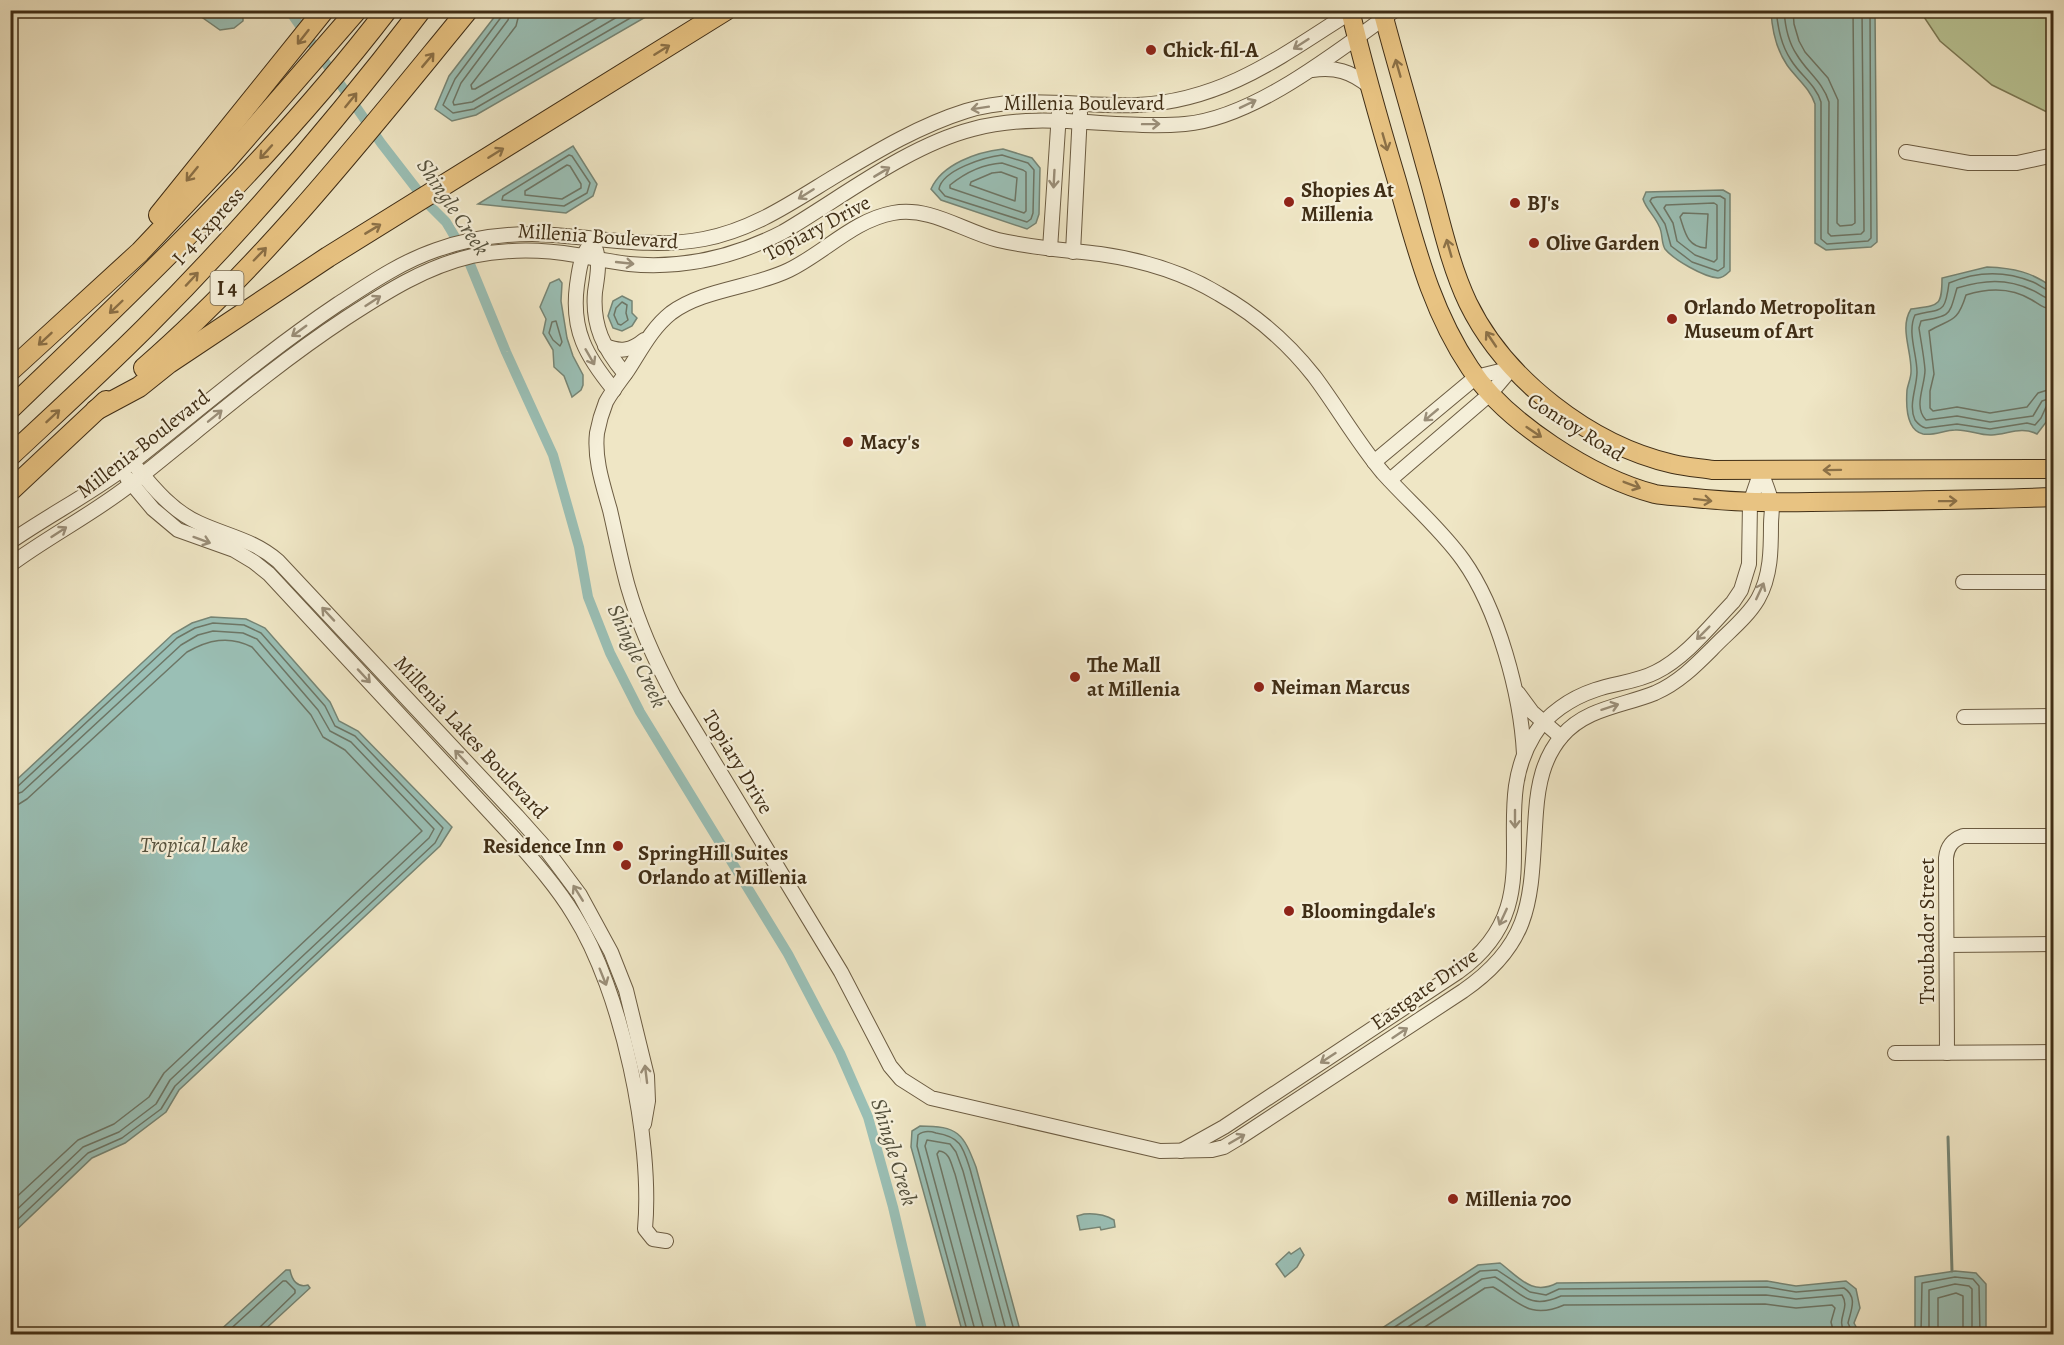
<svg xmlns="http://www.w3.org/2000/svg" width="2064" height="1345" font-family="Alegreya,serif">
<rect width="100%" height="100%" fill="#efe6c5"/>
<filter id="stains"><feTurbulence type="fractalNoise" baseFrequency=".00333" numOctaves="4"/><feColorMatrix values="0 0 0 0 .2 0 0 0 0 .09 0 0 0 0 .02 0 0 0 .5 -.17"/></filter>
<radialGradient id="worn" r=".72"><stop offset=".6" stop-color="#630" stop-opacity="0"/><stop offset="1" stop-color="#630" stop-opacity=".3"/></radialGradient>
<!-- green -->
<path fill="#b9c595" stroke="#7c7a56" stroke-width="1.5" d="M 1920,11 L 2053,11 L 2053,115 L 1992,85 L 1940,41 Z"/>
<!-- water -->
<g fill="#9abfb5" stroke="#768575" stroke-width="1.5">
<path d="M 193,11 L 243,11 L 243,21 L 234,28 L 220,30 Z"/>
<path d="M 499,11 L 499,10 L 656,11 L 476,115 L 452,121 L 435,109 L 449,76 Z"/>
<path d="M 1771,11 L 1875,11 L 1877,234 L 1877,242 L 1871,247 L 1826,250 L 1815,243 L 1815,104 C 1810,88 1796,78 1787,65 C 1776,49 1772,30 1771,11 Z"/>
<path d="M 573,146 L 597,184 L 593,196 L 566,213 L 478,204 Z"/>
<path d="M 1003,149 L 1032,158 L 1040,168 L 1039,214 L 1036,223 L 1027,229 L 941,200 L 931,189 C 942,164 977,152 1003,149 Z"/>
<path d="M 1723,190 L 1730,194 L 1730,271 C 1727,274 1723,278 1718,278 C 1704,277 1674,260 1665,249 C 1661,243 1663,233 1659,226 C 1655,216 1646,209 1643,199 L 1646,192 Z"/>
<path d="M 1987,267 C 2013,268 2033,272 2053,288 L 2053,404 L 2047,421 L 2037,434 C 2022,426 2008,434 1992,435 C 1980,436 1968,429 1955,430 C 1945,430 1933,436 1923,434 C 1906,430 1906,404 1907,390 C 1908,384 1911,378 1911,372 C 1912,351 1899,328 1911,309 C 1939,305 1942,307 1942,278 Z"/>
<path d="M 559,279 L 562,283 L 561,301 L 567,338 L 573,356 L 583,375 L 583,385 L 581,390 L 572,397 L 564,376 L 554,367 L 553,350 L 543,333 L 546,319 L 540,307 L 550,283 Z"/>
<path d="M 622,296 L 632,301 L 632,313 L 637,318 L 632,326 L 622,331 L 613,328 L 608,316 L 613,301 Z"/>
<path d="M 211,617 L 246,619 L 265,628 L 330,702 L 339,721 L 358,731 L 452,827 L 440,846 L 179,1090 L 166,1112 L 125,1143 L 92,1158 L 11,1235 L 11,785 L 173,634 L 192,623 Z"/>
<path d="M 920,1126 C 958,1126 963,1133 976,1167 L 1021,1334 L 963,1334 L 911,1147 L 912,1131 Z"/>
<path d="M 1084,1214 C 1095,1213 1104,1214 1114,1220 L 1115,1227 L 1101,1230 L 1100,1227 L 1080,1230 L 1077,1216 Z"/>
<path d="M 1300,1248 L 1304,1255 L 1297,1267 L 1285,1277 L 1276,1264 L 1289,1252 L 1291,1254 Z"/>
<path d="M 1500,1263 C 1520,1278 1532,1296 1557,1283 L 1767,1281 L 1796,1286 L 1846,1281 L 1856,1289 L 1860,1308 L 1854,1323 L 1860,1334 L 1373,1334 L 1478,1265 Z"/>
<path d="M 286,1270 L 290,1270 C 292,1280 297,1288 308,1285 L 310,1288 L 260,1334 L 216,1334 Z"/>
<path d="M 1955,1271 L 1976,1273 L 1986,1284 L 1986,1334 L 1915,1334 L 1915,1277 Z"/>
</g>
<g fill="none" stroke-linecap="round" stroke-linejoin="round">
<!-- shore -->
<g stroke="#6d7666" stroke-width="1.5">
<path d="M 503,10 L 502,16 L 455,79 L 443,105 L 453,113 L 474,109 L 644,10"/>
<path d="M 511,10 L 508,20 L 461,83 L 453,102 L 454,105 L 472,102 L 629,10"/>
<path d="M 520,10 L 516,26 L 471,85 L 472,89 L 475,89 L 611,10"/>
<path d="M 1776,10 C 1778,28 1781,45 1791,60 C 1800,75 1816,85 1821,102 L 1821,239 L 1827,244 L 1868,241 L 1871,238 L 1870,10"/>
<path d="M 1784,10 C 1785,26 1788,42 1797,55 C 1807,72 1823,82 1829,102 L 1828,233 L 1831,236 L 1861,234 L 1864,231 L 1862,10"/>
<path d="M 1793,10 L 1794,24 L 1799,41 L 1805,52 L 1828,78 L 1838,100 L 1837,223 L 1840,226 L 1852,225 L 1855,223 L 1853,10"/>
<path d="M 569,155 L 572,156 L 590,183 L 587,193 L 564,206 L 502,200 L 503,196 Z"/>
<path d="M 1002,155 L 1028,163 L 1034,170 L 1033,213 L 1031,219 L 1027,222 L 945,196 L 939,189 C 942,170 985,157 1002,155 Z"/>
<path d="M 1002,163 L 1023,170 L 1026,172 L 1026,211 L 1024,213 L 950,188 L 950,185 C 965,173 983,164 1002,163 Z"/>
<path d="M 567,165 L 570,166 L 581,184 L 581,188 L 562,199 L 525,195 L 525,191 Z"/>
<path d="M 1001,172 L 1017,178 L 1015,201 L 970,185 L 971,182 L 992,173 Z"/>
<path d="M 1720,196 L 1725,199 L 1724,267 L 1718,271 L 1692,262 L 1671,246 L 1665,224 L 1650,201 L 1652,198 L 1657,197 Z"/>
<path d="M 1714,203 L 1717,205 L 1717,259 L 1714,262 L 1695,255 L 1677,241 L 1673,223 L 1664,208 L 1666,205 Z"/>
<path d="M 1683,213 L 1708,214 L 1706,248 C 1687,247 1685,232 1680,217 Z"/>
<path d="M 2054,292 C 2046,291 2040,285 2033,282 C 2004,270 1977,271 1949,283 C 1945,315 1942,308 1915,315 C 1907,332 1917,354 1917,372 C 1917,387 1908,405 1915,420 C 1918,424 1922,427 1926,428 L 1957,424 L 1990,429 L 2027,423 L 2035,425 L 2041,418 L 2046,407 L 2054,405"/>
<path d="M 2054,300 C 2044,299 2040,293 2032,290 C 2006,278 1984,280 1957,288 C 1949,315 1952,316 1921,321 L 1919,328 C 1921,342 1924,356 1925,370 C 1925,386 1913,407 1926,420 L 1957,416 L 1990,422 L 2033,416 L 2042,401 L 2054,397"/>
<path d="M 622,302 L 627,305 L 626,313 L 628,320 L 621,325 L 618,324 L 614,315 L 616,308 Z"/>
<path d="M 2054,309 C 2044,309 2040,305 2032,300 C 2011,287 1988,288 1966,295 C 1957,324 1951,318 1929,331 L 1934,374 L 1930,391 L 1930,408 L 1933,411 L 1957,407 L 1990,413 L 2027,407 L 2038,393 L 2054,388"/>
<path d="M 556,321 L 562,342 L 560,346 L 553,340 L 549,333 L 552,322 Z"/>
<path d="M 10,788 L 17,787 L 177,638 L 195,628 L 213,623 L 244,625 L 261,633 L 325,706 L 335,726 L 355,736 L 443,828 L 435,843 L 175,1086 L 161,1109 L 122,1138 L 88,1153 L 10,1227"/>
<path d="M 10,796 L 22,792 L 181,645 L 198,635 L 213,631 L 243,633 L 257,639 L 318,710 L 330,731 L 351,742 L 434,829 L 429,838 L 170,1080 L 156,1104 L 119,1132 L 83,1147 L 10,1216"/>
<path d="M 10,805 L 19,804 L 27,799 L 187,652 C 208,640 229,635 252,647 L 311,715 L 323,737 L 345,750 L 422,831 L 164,1073 L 149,1097 L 114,1124 L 78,1140 L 10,1203"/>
<path d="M 225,1334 L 283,1281 L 286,1281 L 295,1290 L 295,1293 L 259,1328 L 257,1334"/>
<path d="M 968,1334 L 917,1146 L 918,1135 C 923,1131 930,1131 936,1133 C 961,1137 963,1147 970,1169 L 1015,1334"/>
<path d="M 976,1334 L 925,1146 L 927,1140 L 950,1144 L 956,1152 L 963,1171 L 1007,1334"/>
<path d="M 985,1334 L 937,1154 L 939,1151 C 950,1152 951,1164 955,1174 L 998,1334"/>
<path d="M 1384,1334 L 1480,1271 L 1497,1270 L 1530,1292 L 1546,1295 L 1559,1289 L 1767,1287 L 1796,1292 L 1844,1288 C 1858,1297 1851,1310 1848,1323 L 1853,1334"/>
<path d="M 1397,1334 L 1482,1279 L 1495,1277 C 1521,1292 1528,1311 1561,1296 L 1766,1295 L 1796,1299 L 1842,1295 C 1851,1309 1835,1318 1845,1334"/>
<path d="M 1414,1334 L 1485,1288 L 1493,1287 C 1519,1302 1530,1320 1564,1305 L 1765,1304 L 1796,1308 L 1832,1305 L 1835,1308 L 1831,1322 L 1834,1334"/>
<path d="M 1921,1334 L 1922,1283 L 1955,1277 L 1973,1279 L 1979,1286 L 1980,1334"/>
<path d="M 1929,1334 L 1929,1290 L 1955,1284 L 1969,1286 L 1972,1289 L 1972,1334"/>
<path d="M 1938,1334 L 1938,1298 L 1956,1293 L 1963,1296 L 1963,1334"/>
</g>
<!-- stream -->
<path stroke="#768575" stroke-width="3" d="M 1948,1137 L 1952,1271"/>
<!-- canal -->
<path stroke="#9abfb5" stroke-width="10" d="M 289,10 L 381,143 L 429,205 L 446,222 L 467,257 L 506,352 L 553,455 L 579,547 L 588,597 L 610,653 L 640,712 L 788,954 L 840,1053 L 868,1117 L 893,1207 L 923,1334"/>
<!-- minor casing -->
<g stroke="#6c5c42" stroke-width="16">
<g id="minor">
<path d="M 1312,70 C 1336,67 1350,71 1369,86"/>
<path d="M 1906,152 L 1969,163 L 2017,163 L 2054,155"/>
<path d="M 587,249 C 580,260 579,272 577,285 C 571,330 586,356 614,390"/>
<path d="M 1050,249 L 1059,113"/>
<path d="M 596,250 C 600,265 597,278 595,292 C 592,326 604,349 625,374"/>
<path d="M 1073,252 L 1080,113"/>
<path d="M 605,346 C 620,352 631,351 644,340"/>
<path d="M 1374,462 L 1476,377 L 1512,368"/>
<path d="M 137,468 C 154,489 174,512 199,523 C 227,536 254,540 278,561 L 517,816 L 542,844 L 580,895 L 611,952 L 626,990 L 647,1076 L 648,1101 L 644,1124"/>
<path d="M 127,478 L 153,509 L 178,530 L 234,550 L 254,562 L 269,574 L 512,836 C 534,861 557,887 574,915 C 622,991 653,1140 645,1229 L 653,1239 L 666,1241"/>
<path d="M 1390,480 L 1490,394 L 1512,368"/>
<path d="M 10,542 C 49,515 92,493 130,464 C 199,410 265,353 338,304 C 369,284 401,262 436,250 C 467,239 499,234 532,234 C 590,235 646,250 704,239 C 752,230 791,203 832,178 C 874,153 918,126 966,111 C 1020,94 1081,107 1137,105 C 1225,101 1284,54 1354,10"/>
<path d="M 10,565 C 49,536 93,514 131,484 C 202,428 270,368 346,318 C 386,292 425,267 472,256 C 506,249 541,249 576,255 C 594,258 611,262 629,264 C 683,269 735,257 783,232 C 841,198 907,146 973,129 C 1043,110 1114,130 1185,124 C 1255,118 1339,50 1395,10"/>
<path d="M 1963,582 L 2054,582"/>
<path d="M 1518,693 L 1532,712 L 1561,737"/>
<path d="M 1964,717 L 2054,716"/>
<path d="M 1524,754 C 1521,695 1498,609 1463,560 C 1440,528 1409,502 1383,473 C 1357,442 1338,408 1314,376 C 1288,343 1256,315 1219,294 C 1183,272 1142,260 1100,254 C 1066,250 1032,248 998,240 C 963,231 930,206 893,213 C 854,220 824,253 789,270 C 752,288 703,289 671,313 C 652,328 641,350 628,370 C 621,380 612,391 606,402 C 602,412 599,422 597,433 C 594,459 603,485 610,510 C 616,536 621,562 628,587 C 639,625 655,661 674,696 L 841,972 L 890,1066 L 901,1079 L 931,1098 L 1160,1151 L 1212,1150 L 1224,1147 L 1239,1138 L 1463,991 C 1537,940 1530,893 1536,812 C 1538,785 1543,758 1562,736 C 1586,708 1623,706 1655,693 C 1678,683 1695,666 1712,649 C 1727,633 1747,618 1758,599 C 1771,576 1771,549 1771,524 C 1771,516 1773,508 1771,501 C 1769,491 1764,481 1761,471"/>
<path d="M 1947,945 L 2054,944"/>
<path d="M 1895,1053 L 2054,1052"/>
<path d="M 1947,1053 L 1946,858 C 1947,847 1952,840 1963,836 L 2054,836"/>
<path d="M 1181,1151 L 1224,1127 L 1458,972 C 1556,902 1484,816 1534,735 C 1547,714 1571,698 1595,690 C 1615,683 1637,682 1656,672 C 1686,657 1710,626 1733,602 L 1741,590 L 1749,564 L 1750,503 L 1761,471"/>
</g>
</g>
<!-- major casing -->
<g stroke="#402e16" stroke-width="20">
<g id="major">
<path d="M 1350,10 C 1364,68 1380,124 1397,181 C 1416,247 1431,310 1470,368 C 1505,422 1593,478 1655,494 C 1664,496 1675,496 1685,497 C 1727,502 1769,503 1811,502 C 1892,501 1973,500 2054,497"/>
<path d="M 1382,10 C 1396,63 1412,116 1426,168 C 1439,212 1448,261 1468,303 C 1505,379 1590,445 1673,464 C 1686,467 1700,468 1713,470 L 2054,469"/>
</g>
</g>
<!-- highway casing -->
<g stroke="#402e16" stroke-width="22">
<g id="highway">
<path d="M 159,215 L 324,10"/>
<path d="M 144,368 C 266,262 366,134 468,10"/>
<path d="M 10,371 L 140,252 L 224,163 L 357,10"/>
<path d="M 10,409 C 142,282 275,156 387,10"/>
<path d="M 96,410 L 139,387 L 169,363 L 328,257 L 726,10"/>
<path d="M 10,456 C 56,413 102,371 146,327 C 245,228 336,121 421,10"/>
<path d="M 10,491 L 106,401"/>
</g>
</g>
<!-- minor -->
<use href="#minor" stroke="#f5efd9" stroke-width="14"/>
<!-- major -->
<use href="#major" stroke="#e8c382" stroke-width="18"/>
<!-- highway -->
<use href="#highway" stroke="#e8c382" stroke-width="20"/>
</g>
<!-- one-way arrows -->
<defs><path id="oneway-shaft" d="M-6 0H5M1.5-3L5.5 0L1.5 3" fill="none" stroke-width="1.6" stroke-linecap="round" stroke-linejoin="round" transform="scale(1.5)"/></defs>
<g stroke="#8c7147">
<use href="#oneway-shaft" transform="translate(303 37) rotate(128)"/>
<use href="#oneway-shaft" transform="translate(662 50) rotate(-32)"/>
<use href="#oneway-shaft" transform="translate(428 60) rotate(-50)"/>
<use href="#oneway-shaft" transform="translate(1398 68) rotate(-106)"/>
<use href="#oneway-shaft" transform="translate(351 100) rotate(-51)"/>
<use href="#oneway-shaft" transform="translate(1385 142) rotate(74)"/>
<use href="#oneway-shaft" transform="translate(266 152) rotate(132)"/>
<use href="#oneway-shaft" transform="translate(496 153) rotate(-32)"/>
<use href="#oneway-shaft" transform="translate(192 174) rotate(129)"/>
<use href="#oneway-shaft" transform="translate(373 229) rotate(-31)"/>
<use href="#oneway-shaft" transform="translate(1449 248) rotate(-106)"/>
<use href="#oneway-shaft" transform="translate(260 254) rotate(-46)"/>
<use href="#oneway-shaft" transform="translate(192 279) rotate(-47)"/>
<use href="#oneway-shaft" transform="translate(116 307) rotate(136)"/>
<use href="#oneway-shaft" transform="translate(45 339) rotate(137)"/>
<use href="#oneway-shaft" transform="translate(1491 339) rotate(-124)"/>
<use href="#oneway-shaft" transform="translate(53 416) rotate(-43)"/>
<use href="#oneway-shaft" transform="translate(1534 432) rotate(34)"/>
<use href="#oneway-shaft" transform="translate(1832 470) rotate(179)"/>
<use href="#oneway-shaft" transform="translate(1632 485) rotate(21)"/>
<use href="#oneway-shaft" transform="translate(1703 500) rotate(7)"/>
<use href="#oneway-shaft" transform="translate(1948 501) rotate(-1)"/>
</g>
<g stroke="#9a8e78">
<use href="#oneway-shaft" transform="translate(1301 44) rotate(147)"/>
<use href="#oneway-shaft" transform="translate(1248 104) rotate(-26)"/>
<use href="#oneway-shaft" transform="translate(980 108) rotate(171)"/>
<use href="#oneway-shaft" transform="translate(1151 124) rotate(-1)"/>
<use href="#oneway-shaft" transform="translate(882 172) rotate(-31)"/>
<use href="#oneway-shaft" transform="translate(1054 179) rotate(93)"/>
<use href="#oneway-shaft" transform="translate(806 194) rotate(148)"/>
<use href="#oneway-shaft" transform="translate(625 263) rotate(6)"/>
<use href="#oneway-shaft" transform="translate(373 301) rotate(-33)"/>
<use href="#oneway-shaft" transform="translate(299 331) rotate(144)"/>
<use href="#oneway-shaft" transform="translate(590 357) rotate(60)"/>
<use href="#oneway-shaft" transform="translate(1431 415) rotate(140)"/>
<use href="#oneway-shaft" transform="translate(215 416) rotate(-39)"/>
<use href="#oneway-shaft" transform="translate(59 532) rotate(-33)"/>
<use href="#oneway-shaft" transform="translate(202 540) rotate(20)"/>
<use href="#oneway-shaft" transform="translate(1760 591) rotate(-65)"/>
<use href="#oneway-shaft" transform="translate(328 614) rotate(-133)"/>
<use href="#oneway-shaft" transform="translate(1703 633) rotate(135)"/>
<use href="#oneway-shaft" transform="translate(364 676) rotate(47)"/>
<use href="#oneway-shaft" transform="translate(1610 707) rotate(-18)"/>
<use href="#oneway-shaft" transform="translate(461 757) rotate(-133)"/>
<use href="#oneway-shaft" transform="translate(1515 819) rotate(90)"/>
<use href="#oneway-shaft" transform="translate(578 893) rotate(-122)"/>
<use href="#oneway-shaft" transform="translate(1503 917) rotate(115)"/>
<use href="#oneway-shaft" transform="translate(603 977) rotate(68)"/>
<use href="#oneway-shaft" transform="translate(1400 1033) rotate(-34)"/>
<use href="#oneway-shaft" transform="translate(1328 1058) rotate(147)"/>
<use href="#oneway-shaft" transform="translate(646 1074) rotate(-97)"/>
<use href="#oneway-shaft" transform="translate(1237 1139) rotate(-30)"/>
</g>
<!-- markers -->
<g fill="#8f2418" stroke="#f5efd9" stroke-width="2">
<circle cx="1151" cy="50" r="6"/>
<circle cx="1289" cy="202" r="6"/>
<circle cx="1515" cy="203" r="6"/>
<circle cx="1534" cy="243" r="6"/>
<circle cx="1672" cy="319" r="6"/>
<circle cx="848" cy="442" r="6"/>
<circle cx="1075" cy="677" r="6"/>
<circle cx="1259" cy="687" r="6"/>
<circle cx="618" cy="846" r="6"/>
<circle cx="626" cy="865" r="6"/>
<circle cx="1289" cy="911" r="6"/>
<circle cx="1453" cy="1199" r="6"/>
</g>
<g text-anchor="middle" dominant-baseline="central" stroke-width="4.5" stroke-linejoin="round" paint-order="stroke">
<!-- shield labels -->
<rect fill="#f5efd9" stroke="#766850" stroke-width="1.5" x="210.5" y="271" width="33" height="34" rx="4.5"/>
<g font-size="20" font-weight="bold" fill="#402e16">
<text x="227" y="288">I 4</text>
</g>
<!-- poi labels -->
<g font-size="21" font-weight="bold" fill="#402e16" stroke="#f5efd9" text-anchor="start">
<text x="1163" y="50">Chick-fil-A</text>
<text x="1301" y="190">Shopies At<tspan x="1301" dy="24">Millenia</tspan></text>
<text x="1527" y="203">BJ's</text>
<text x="1546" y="243">Olive Garden</text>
<text x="1684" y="307">Orlando Metropolitan<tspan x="1684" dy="24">Museum of Art</tspan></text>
<text x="860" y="442">Macy's</text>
<text x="1087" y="665">The Mall<tspan x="1087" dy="24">at Millenia</tspan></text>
<text x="1271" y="687">Neiman Marcus</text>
<text x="606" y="846" text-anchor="end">Residence Inn</text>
<text x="638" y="853">SpringHill Suites<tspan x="638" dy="24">Orlando at Millenia</tspan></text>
<text x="1301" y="911">Bloomingdale's</text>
<text x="1465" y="1199">Millenia 700</text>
</g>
<!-- street labels -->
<g font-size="21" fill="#402e16" stroke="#f5efd9">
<text x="1084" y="103">Millenia Boulevard</text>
<text transform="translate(208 226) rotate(-48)">I-4 Express</text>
<text transform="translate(817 228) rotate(-28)">Topiary Drive</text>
<text transform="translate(598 236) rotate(4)">Millenia Boulevard</text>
<text transform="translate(1576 427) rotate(32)">Conroy Road</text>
<text transform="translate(143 444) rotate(-38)">Millenia Boulevard</text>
<text transform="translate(471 737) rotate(47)">Millenia Lakes Boulevard</text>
<text transform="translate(738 762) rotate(59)">Topiary Drive</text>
<text transform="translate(1927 931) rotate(-90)">Troubador Street</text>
<text transform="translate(1424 989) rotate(-35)">Eastgate Drive</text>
</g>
<!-- water labels -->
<g font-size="22" font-style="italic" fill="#56523e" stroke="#f5efd9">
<text transform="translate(453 207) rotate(56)">Shingle Creek</text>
<text transform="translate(637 656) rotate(65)">Shingle Creek</text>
<text x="194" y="845">Tropical Lake</text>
<text transform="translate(894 1152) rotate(73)">Shingle Creek</text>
</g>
</g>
<!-- margin -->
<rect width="2064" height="1345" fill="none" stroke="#efe6c5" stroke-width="36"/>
<rect x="12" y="12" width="2040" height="1321" fill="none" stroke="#402e16" stroke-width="3"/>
<rect x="18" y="18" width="2028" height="1309" fill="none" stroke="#402e16" stroke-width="1.5"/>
<rect width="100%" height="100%" filter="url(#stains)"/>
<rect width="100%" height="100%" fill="url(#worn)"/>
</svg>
